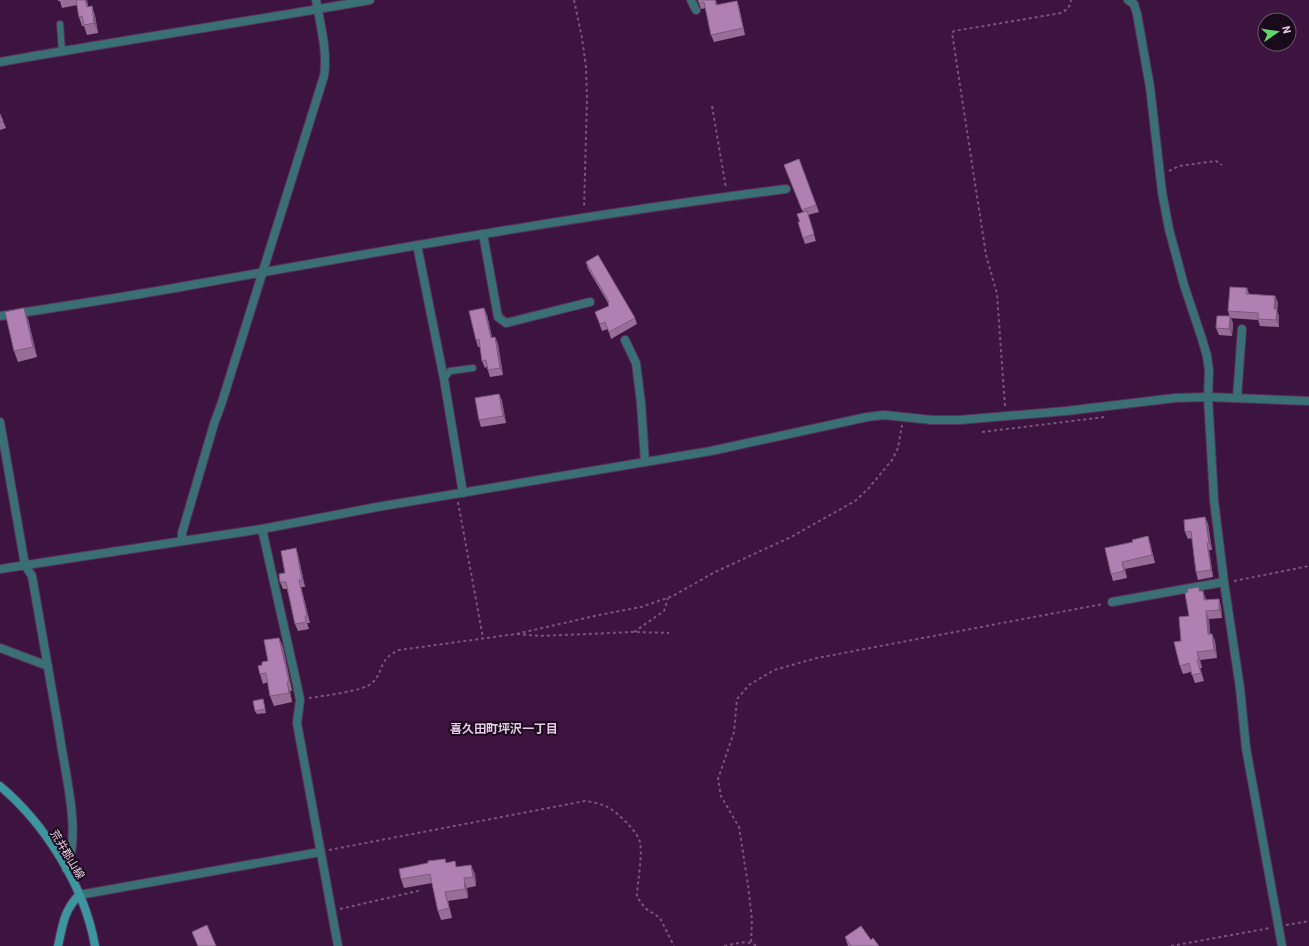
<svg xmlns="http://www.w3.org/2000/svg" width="1309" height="946" font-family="Barlow,'Noto Sans JP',sans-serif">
<rect width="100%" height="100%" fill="#3d1440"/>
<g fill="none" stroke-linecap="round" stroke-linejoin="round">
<!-- service casing -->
<g stroke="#58315a" stroke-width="8">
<g id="service">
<path d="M 60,24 L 62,51"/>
<path d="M 444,379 L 450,371 L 473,368"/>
</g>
</g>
<!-- minor casing -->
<g stroke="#58315a" stroke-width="10">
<g id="minor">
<path d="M 691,0 L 696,10"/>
<path d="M 1128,0 L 1134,4 L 1137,14 L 1150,87 L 1162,192 L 1169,229 L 1184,285 L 1202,339 L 1207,356 L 1209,371 L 1208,397 L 1214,500 L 1224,582 L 1240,688 L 1246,748 L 1282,946"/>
<path d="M 0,62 C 123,40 247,22 370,0"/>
<path d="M 483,234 L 498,317 L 506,323 L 590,302"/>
<path d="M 417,245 L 444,379 L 463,493"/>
<path d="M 0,316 C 66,306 132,296 197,284 C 393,249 589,214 786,189"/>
<path d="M 625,340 L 636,363 L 641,403 L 645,462"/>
<path d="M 1237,398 L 1242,329"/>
<path d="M 0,422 L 25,565"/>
<path d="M 262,529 L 297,685 L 300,700 L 297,723 L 338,946"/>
<path d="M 182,541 L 182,533 L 214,424 L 222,402 L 324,76 C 328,53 320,23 316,0"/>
<path d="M 0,569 L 262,529 L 377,507 L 711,451 L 867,417 L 884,415 L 932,420 L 960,420 L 1066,411 L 1175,398 L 1208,397 L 1309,401"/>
<path d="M 1112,602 L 1224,582"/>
<path d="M 0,648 L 48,666"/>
<path d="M 79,895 L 320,852"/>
</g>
</g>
<!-- tertiary casing -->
<g stroke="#58315a" stroke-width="10">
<path id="tertiary" d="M 25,565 L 32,576 C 41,629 51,683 60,737 C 65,774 82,835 66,869"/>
</g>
<!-- secondary casing -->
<g stroke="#58315a" stroke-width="10">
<g id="secondary">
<path d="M 0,786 C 45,824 85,887 95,946"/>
<path d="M 58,946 C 63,925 63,912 79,895"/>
</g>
</g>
<!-- path -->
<g stroke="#79557b" stroke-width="2" stroke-dasharray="3 3" stroke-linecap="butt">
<path d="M 574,0 L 582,38 L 586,67 L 587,99 L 584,209"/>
<path d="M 712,106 L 726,188"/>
<path d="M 1169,171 L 1179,166 L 1216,161 L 1222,165"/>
<path d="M 1005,406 L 997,294 L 986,255 L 952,33 L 954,31 L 1061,13 C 1067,10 1070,7 1071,0"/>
<path d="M 982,432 L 1105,417"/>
<path d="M 458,502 L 483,638"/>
<path d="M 1234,581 L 1309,566"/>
<path d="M 634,632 L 664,611 L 668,598"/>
<path d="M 517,634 L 540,636 L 633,632 L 669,633"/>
<path d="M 309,698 C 322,696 364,691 372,683 C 385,671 377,660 399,650 L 516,634 L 599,615 L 641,607 L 673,596 L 713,573 L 791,537 L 855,501 L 868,489 L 892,460 L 898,448 L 902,425"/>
<path d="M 329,850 L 585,801 C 604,804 609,806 623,819 C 629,825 635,831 639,839 C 644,850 637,883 637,897 L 645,908 L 660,918 L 674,946"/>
<path d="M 340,909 L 422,890"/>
<path d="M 1286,925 L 1309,921"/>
<path d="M 751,942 L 752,920 L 748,885 L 739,827 L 721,796 L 718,779 L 734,732 L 737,699 L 749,685 L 774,670 L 817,658 L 1103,604"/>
<path d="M 724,946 C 736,944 746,939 757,946"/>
<path d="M 1171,946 L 1270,928"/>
</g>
<!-- service -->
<use href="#service" stroke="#3a6f75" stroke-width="6"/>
<!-- minor -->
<use href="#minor" stroke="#3a6f75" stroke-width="8"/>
<!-- tertiary -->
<use href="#tertiary" stroke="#3a6f75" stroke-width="8"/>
<!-- secondary -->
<use href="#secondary" stroke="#3c96a0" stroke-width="8"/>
</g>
<!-- wall -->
<g fill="#986e99">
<path d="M 58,0 L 87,0 L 88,7 L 92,6 L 95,16 L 98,33 L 87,35 L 84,26 L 82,26 L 79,17 L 77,5 L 62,8 L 60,1 L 58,1 Z"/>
<path d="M 698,0 L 716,0 L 717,5 L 737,1 L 739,7 L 745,35 L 714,42 L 711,35 L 706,8 L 701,9 Z"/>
<path d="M 0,114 L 6,128 L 0,130 Z"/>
<path d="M 799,159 L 819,212 L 808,215 L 816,241 L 805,244 L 803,238 L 800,222 L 803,212 L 784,165 Z"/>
<path d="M 586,262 L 635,318 L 637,324 L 611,339 L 608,329 L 602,331 L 595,312 L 609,306 L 608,303 L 588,269 Z"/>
<path d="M 1247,288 L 1249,294 L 1275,296 L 1278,303 L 1277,311 L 1279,316 L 1279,327 L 1260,326 L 1258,320 L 1230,318 L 1228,311 Z"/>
<path d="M 484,308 L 487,315 L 492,338 L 495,337 L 498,344 L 503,375 L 490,377 L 487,367 L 485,368 L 482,361 L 480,347 L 478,347 L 476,340 Z"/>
<path d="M 1230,316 L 1233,323 L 1232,336 L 1219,335 L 1216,328 Z"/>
<path d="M 28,319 L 37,357 L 18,362 L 14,351 Z"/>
<path d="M 499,394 L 502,401 L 506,423 L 481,427 L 479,420 Z"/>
<path d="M 1205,517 L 1208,524 L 1212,550 L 1209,550 L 1213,577 L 1198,580 L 1196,572 L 1192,538 L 1188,539 L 1185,532 Z"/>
<path d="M 1150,543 L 1155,563 L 1125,569 L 1127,578 L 1113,581 L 1111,574 L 1105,548 Z"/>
<path d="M 296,548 L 298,555 L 305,587 L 301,587 L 310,623 L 307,623 L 309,629 L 298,631 L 295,624 L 287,589 L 283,589 L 280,582 Z"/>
<path d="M 1200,591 L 1206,599 L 1206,600 L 1219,599 L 1221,607 L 1222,618 L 1209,619 L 1210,634 L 1212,634 L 1215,641 L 1217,658 L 1200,660 L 1202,668 L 1200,668 L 1204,681 L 1195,683 L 1191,672 L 1183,674 L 1180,666 L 1181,641 L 1189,616 Z"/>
<path d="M 279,638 L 283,647 L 292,691 L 290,691 L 292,702 L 274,706 L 270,696 L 268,682 L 263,684 L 260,674 L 262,665 L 268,661 Z"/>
<path d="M 263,699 L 266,713 L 257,714 L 255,711 Z"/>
<path d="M 445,859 L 446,863 L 475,874 L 476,886 L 467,888 L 468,898 L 448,901 L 452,918 L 441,920 L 438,911 L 432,883 L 404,888 L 401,879 L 428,863 Z"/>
<path d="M 845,937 L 871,940 L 879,946 L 848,946 Z"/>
</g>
<!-- shaded-wall -->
<g fill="#7c5a7d">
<path d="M 85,0 L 87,0 L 88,9 L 91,17 Z"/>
<path d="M 737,1 L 739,7 L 745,35 L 743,28 Z"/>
<path d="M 92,6 L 95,16 L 98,33 L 94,23 Z"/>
<path d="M 1275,296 L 1278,303 L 1277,311 L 1279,316 L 1279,327 L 1276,320 L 1274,309 Z"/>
<path d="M 24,308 L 28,319 L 37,357 L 33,347 Z"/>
<path d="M 484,308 L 487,315 L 494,345 L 491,338 Z"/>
<path d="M 1230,316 L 1233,323 L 1232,336 L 1229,329 Z"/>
<path d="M 495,337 L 498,344 L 503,375 L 500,368 Z"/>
<path d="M 499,394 L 502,401 L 506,423 L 503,416 Z"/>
<path d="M 1205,517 L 1208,524 L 1212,550 L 1209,543 Z"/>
<path d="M 1148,536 L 1150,543 L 1155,563 L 1152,555 Z"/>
<path d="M 1207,543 L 1209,550 L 1213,577 L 1211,570 Z"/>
<path d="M 296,548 L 298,555 L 305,587 L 302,580 Z"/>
<path d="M 1122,562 L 1125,569 L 1127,578 L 1124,571 Z"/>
<path d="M 299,580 L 301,587 L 310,623 L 307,616 Z"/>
<path d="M 1203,591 L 1206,599 L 1207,608 L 1204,600 Z"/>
<path d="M 1219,599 L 1221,607 L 1222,618 L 1219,610 Z"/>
<path d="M 1206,611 L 1209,619 L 1211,642 L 1208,634 Z"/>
<path d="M 1212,634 L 1215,641 L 1217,658 L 1214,650 Z"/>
<path d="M 279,638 L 283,647 L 292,691 L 289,681 Z"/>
<path d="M 1197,652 L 1200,660 L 1202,668 L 1199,660 Z"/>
<path d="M 1197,660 L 1200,668 L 1204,681 L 1201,673 Z"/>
<path d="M 287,682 L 290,691 L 292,702 L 289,693 Z"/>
<path d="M 471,865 L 475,874 L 476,886 L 473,877 Z"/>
<path d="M 464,878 L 467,888 L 468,898 L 465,889 Z"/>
<path d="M 445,892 L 448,901 L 452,918 L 449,908 Z"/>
</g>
<!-- building -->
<g fill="#b180b2" stroke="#7c5a7d">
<path d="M 76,0 L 85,0 L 87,7 L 92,6 L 94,23 L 84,25 L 82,16 L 79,17 Z"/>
<path d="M 698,0 L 715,0 L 716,5 L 737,1 L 743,28 L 711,35 L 704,2 L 699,3 Z"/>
<path d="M 0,114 L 3,121 L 0,122 Z"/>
<path d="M 799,159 L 816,205 L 802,210 L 784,165 Z"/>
<path d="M 807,211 L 814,234 L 803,238 L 798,222 L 800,222 L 797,214 Z"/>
<path d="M 598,255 L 635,318 L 609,332 L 605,322 L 600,324 L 595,312 L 609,306 L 608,303 L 609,302 L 586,262 Z"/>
<path d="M 1230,287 L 1247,288 L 1246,294 L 1275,296 L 1274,309 L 1277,309 L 1276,320 L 1258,319 L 1258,313 L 1228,311 Z"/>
<path d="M 24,308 L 33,347 L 14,351 L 5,312 Z"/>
<path d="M 484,308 L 491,338 L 495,337 L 500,368 L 488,370 L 486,360 L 482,361 L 479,339 L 476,340 L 469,311 Z"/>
<path d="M 1217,316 L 1230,316 L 1229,329 L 1216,328 Z"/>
<path d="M 499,394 L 503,416 L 479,420 L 475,398 Z"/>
<path d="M 1205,517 L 1209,543 L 1207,543 L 1211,570 L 1196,572 L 1191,531 L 1185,532 L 1184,520 Z"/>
<path d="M 1148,536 L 1152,555 L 1122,562 L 1124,571 L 1111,574 L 1105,548 L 1133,542 L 1132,540 Z"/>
<path d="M 296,548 L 302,580 L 299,580 L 307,616 L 305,616 L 306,622 L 295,624 L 286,582 L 280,582 L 279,574 L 285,573 L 281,551 Z"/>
<path d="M 1199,587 L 1199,591 L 1203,591 L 1204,600 L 1219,599 L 1219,610 L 1206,611 L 1208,634 L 1212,634 L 1214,650 L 1197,652 L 1199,660 L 1197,660 L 1201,673 L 1192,675 L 1189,663 L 1180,666 L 1174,642 L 1181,641 L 1179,617 L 1189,616 L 1185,593 L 1188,592 L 1187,589 Z"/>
<path d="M 279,638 L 289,681 L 287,682 L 289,693 L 270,696 L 266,673 L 260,674 L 258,666 L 262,665 L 262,662 L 268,661 L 264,640 Z"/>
<path d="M 263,699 L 265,709 L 255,711 L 253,701 Z"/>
<path d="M 445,859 L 446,863 L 455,861 L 456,867 L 471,865 L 473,877 L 464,878 L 465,889 L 445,892 L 449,908 L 438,911 L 430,874 L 401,879 L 399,869 L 428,863 L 428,861 Z"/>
<path d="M 207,925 L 216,946 L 198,946 L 192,932 Z"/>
<path d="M 861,926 L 871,940 L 873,938 L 879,946 L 851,946 L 845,937 Z"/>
</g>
<g text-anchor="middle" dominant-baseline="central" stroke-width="4" stroke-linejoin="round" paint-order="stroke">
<!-- street labels -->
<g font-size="11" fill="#e4cae4" stroke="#1b091c">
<text transform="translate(68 854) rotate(59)">荒井郡山線</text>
</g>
<!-- neighbourhood labels -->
<g font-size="12" font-weight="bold" fill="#e4cae4" stroke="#1b091c">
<text x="504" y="728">喜久田町坪沢一丁目</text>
</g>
</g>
<!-- north arrow -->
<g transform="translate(1277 32) rotate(77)"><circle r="19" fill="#1b091c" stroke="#6b566c"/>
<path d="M0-3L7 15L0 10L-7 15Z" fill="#5fd56b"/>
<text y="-6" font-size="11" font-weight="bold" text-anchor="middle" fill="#e4cae4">N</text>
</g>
</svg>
